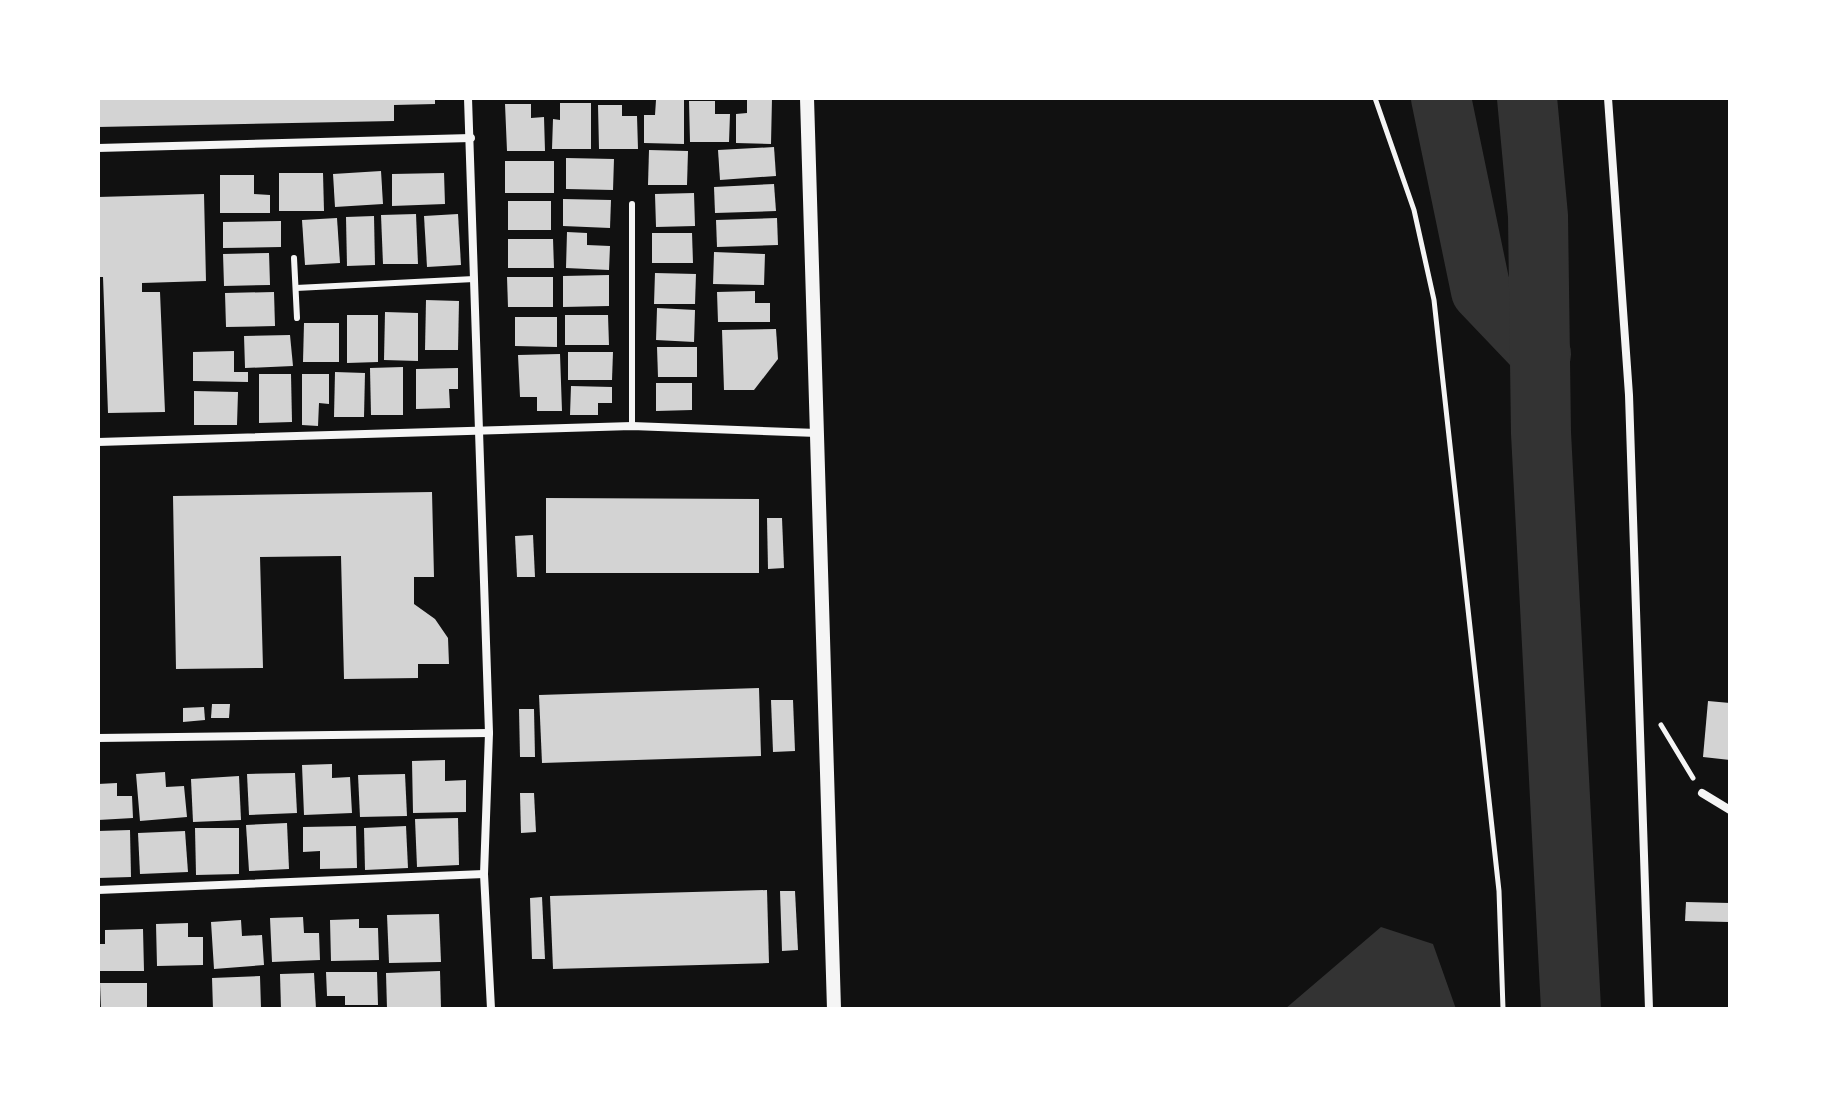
<svg xmlns="http://www.w3.org/2000/svg" width="1828" height="1107" font-family="Literata,serif">
<rect width="100%" height="100%" fill="#111"/>
<!-- water -->
<path fill="#333" d="M 1381,927 L 1433,944 L 1456,1009 L 1285,1009 Z"/>
<g fill="none" stroke-linecap="round" stroke-linejoin="round">
<!-- river -->
<g stroke="#333" stroke-width="60">
<path d="M 1441,98 L 1481,291 L 1541,354"/>
<path d="M 1527,98 L 1538,216 L 1541,433 L 1571,1009"/>
</g>
</g>
<!-- building -->
<g fill="#d3d3d3">
<path d="M 98,98 L 435,98 L 435,104 L 394,105 L 394,121 L 98,127 Z"/>
<path d="M 747,98 L 772,98 L 771,144 L 736,143 L 736,114 L 747,113 Z"/>
<path d="M 656,100 L 684,100 L 684,144 L 644,143 L 644,115 L 655,115 Z"/>
<path d="M 689,101 L 715,101 L 715,114 L 730,114 L 729,142 L 690,142 Z"/>
<path d="M 560,103 L 591,103 L 591,149 L 552,149 L 553,119 L 560,120 Z"/>
<path d="M 505,104 L 531,104 L 531,118 L 544,117 L 545,151 L 507,151 Z"/>
<path d="M 598,105 L 622,105 L 622,116 L 637,116 L 638,149 L 599,149 Z"/>
<path d="M 774,147 L 776,176 L 720,180 L 718,150 Z"/>
<path d="M 649,150 L 688,151 L 687,185 L 648,185 Z"/>
<path d="M 566,158 L 614,159 L 613,190 L 566,189 Z"/>
<rect x="505" y="161" width="49" height="32"/>
<path d="M 381,171 L 383,204 L 335,207 L 333,174 Z"/>
<path d="M 279,173 L 323,173 L 324,211 L 279,211 Z"/>
<path d="M 444,173 L 445,204 L 392,206 L 392,174 Z"/>
<path d="M 220,175 L 254,175 L 254,194 L 270,195 L 270,213 L 220,213 Z"/>
<path d="M 774,184 L 776,211 L 715,213 L 714,187 Z"/>
<path d="M 694,193 L 695,226 L 656,227 L 655,194 Z"/>
<path d="M 204,194 L 206,281 L 142,283 L 142,292 L 160,292 L 165,412 L 108,413 L 103,277 L 98,277 L 98,197 Z"/>
<path d="M 563,199 L 611,200 L 610,228 L 563,226 Z"/>
<rect x="508" y="201" width="43" height="29"/>
<path d="M 416,214 L 418,264 L 383,264 L 381,215 Z"/>
<path d="M 458,214 L 461,265 L 427,267 L 424,216 Z"/>
<path d="M 374,216 L 375,265 L 347,266 L 346,217 Z"/>
<path d="M 337,218 L 340,263 L 305,265 L 302,220 Z"/>
<path d="M 777,218 L 778,245 L 717,247 L 716,220 Z"/>
<path d="M 281,221 L 281,247 L 223,248 L 223,222 Z"/>
<path d="M 567,232 L 587,233 L 587,245 L 610,246 L 609,270 L 566,268 Z"/>
<path d="M 652,233 L 692,233 L 693,263 L 652,263 Z"/>
<path d="M 508,239 L 553,239 L 554,268 L 508,268 Z"/>
<path d="M 714,252 L 765,254 L 764,285 L 713,284 Z"/>
<path d="M 269,253 L 270,285 L 224,286 L 223,254 Z"/>
<path d="M 655,273 L 696,274 L 695,304 L 654,304 Z"/>
<path d="M 609,275 L 609,306 L 563,307 L 563,276 Z"/>
<path d="M 507,277 L 553,277 L 553,307 L 508,307 Z"/>
<path d="M 755,291 L 755,303 L 770,303 L 770,322 L 718,322 L 717,292 Z"/>
<path d="M 274,292 L 275,326 L 226,327 L 225,293 Z"/>
<path d="M 426,300 L 459,301 L 458,350 L 425,350 Z"/>
<path d="M 657,308 L 695,310 L 694,342 L 656,340 Z"/>
<path d="M 385,312 L 418,313 L 418,361 L 384,360 Z"/>
<path d="M 347,315 L 378,315 L 378,362 L 347,363 Z"/>
<path d="M 565,315 L 608,315 L 609,345 L 565,345 Z"/>
<path d="M 515,317 L 557,317 L 557,347 L 515,346 Z"/>
<path d="M 304,323 L 339,323 L 339,362 L 303,362 Z"/>
<path d="M 776,329 L 778,359 L 754,390 L 724,390 L 722,330 Z"/>
<path d="M 290,335 L 293,366 L 245,368 L 244,336 Z"/>
<path d="M 657,347 L 697,347 L 697,377 L 658,377 Z"/>
<path d="M 234,351 L 234,372 L 248,372 L 248,382 L 193,381 L 193,352 Z"/>
<path d="M 568,352 L 613,352 L 612,380 L 568,380 Z"/>
<path d="M 560,354 L 562,411 L 537,411 L 537,397 L 520,397 L 518,355 Z"/>
<path d="M 403,367 L 403,415 L 371,415 L 370,368 Z"/>
<path d="M 458,368 L 458,389 L 449,389 L 450,408 L 416,409 L 416,369 Z"/>
<path d="M 335,372 L 365,373 L 364,417 L 334,417 Z"/>
<path d="M 259,374 L 291,374 L 292,422 L 259,423 Z"/>
<path d="M 302,374 L 329,374 L 329,404 L 319,403 L 318,426 L 302,425 Z"/>
<path d="M 656,383 L 692,383 L 692,410 L 656,411 Z"/>
<path d="M 571,386 L 612,387 L 612,403 L 598,403 L 598,415 L 570,415 Z"/>
<path d="M 194,391 L 238,392 L 237,425 L 194,425 Z"/>
<path d="M 432,492 L 434,577 L 414,577 L 414,604 L 435,619 L 448,638 L 449,664 L 418,664 L 418,678 L 344,679 L 341,556 L 260,557 L 263,668 L 176,669 L 173,496 Z"/>
<path d="M 546,498 L 759,499 L 759,573 L 546,573 Z"/>
<path d="M 767,518 L 782,518 L 784,568 L 768,569 Z"/>
<path d="M 533,535 L 535,577 L 517,577 L 515,536 Z"/>
<path d="M 759,688 L 761,756 L 542,763 L 539,695 Z"/>
<path d="M 771,700 L 793,700 L 795,751 L 773,752 Z"/>
<path d="M 1708,701 L 1730,703 L 1730,760 L 1703,757 Z"/>
<path d="M 212,704 L 230,704 L 229,718 L 211,718 Z"/>
<path d="M 204,707 L 205,720 L 183,722 L 183,708 Z"/>
<path d="M 519,709 L 534,709 L 535,757 L 520,757 Z"/>
<path d="M 445,760 L 445,781 L 466,780 L 466,812 L 413,813 L 412,761 Z"/>
<path d="M 332,764 L 332,778 L 350,777 L 352,813 L 304,815 L 302,765 Z"/>
<path d="M 165,772 L 166,787 L 184,786 L 187,817 L 140,821 L 136,774 Z"/>
<path d="M 295,773 L 297,813 L 249,815 L 247,774 Z"/>
<path d="M 405,774 L 407,816 L 360,817 L 358,775 Z"/>
<path d="M 239,776 L 241,820 L 193,822 L 191,779 Z"/>
<path d="M 117,783 L 117,796 L 132,796 L 133,818 L 98,820 L 98,784 Z"/>
<path d="M 520,793 L 534,793 L 536,832 L 521,833 Z"/>
<path d="M 458,818 L 459,865 L 417,867 L 415,819 Z"/>
<path d="M 287,823 L 289,869 L 249,871 L 246,825 Z"/>
<path d="M 356,826 L 357,868 L 320,869 L 320,851 L 303,852 L 303,827 Z"/>
<path d="M 406,826 L 408,868 L 365,870 L 364,828 Z"/>
<path d="M 195,828 L 239,828 L 239,874 L 196,875 Z"/>
<path d="M 130,830 L 131,877 L 98,878 L 98,831 Z"/>
<path d="M 185,831 L 188,872 L 140,874 L 138,833 Z"/>
<path d="M 767,890 L 769,963 L 553,969 L 550,896 Z"/>
<path d="M 780,891 L 795,891 L 798,950 L 782,951 Z"/>
<path d="M 542,897 L 545,959 L 532,959 L 530,898 Z"/>
<path d="M 1686,902 L 1730,903 L 1729,922 L 1685,921 Z"/>
<path d="M 439,914 L 441,962 L 389,963 L 387,915 Z"/>
<path d="M 303,917 L 304,933 L 319,933 L 320,960 L 272,962 L 270,918 Z"/>
<path d="M 359,919 L 359,928 L 378,928 L 379,960 L 331,961 L 330,920 Z"/>
<path d="M 241,920 L 242,936 L 262,935 L 264,965 L 214,969 L 211,922 Z"/>
<path d="M 188,923 L 188,937 L 203,937 L 203,965 L 157,966 L 156,924 Z"/>
<path d="M 143,929 L 144,971 L 98,971 L 98,944 L 105,944 L 105,930 Z"/>
<path d="M 440,971 L 441,1009 L 387,1009 L 386,973 Z"/>
<path d="M 326,972 L 377,972 L 378,1005 L 345,1005 L 345,996 L 327,996 Z"/>
<path d="M 314,973 L 316,1009 L 281,1009 L 280,974 Z"/>
<path d="M 260,976 L 261,1009 L 213,1009 L 212,978 Z"/>
<path d="M 100,983 L 147,983 L 147,1009 L 101,1009 Z"/>
</g>
<g fill="none" stroke-linecap="round" stroke-linejoin="round">
<!-- path -->
<g stroke="#f5f5f5" stroke-width="5">
<path d="M 1375,98 L 1414,210 L 1434,300 L 1499,891 L 1503,1009"/>
<path d="M 1661,725 L 1693,778"/>
</g>
<!-- service -->
<g stroke="#f5f5f5" stroke-width="6">
<path d="M 294,258 L 297,318"/>
<path d="M 296,288 L 474,279"/>
<path d="M 632,426 L 632,204"/>
</g>
<!-- minor -->
<g stroke="#f5f5f5" stroke-width="8">
<path d="M 468,98 L 489,733 L 484,874 L 491,1009"/>
<path d="M 1608,98 L 1629,395 L 1649,1009"/>
<path d="M 98,148 L 471,138"/>
<path d="M 98,442 L 632,426 L 817,433"/>
<path d="M 98,738 L 489,733"/>
<path d="M 1702,793 L 1730,810"/>
<path d="M 98,890 L 484,874"/>
</g>
<!-- tertiary -->
<path stroke="#f5f5f5" stroke-width="14" d="M 807,98 L 834,1009"/>
</g>
<!-- border -->
<rect width="1828" height="1107" fill="none" stroke="#ffffff" stroke-width="200"/>
</svg>
